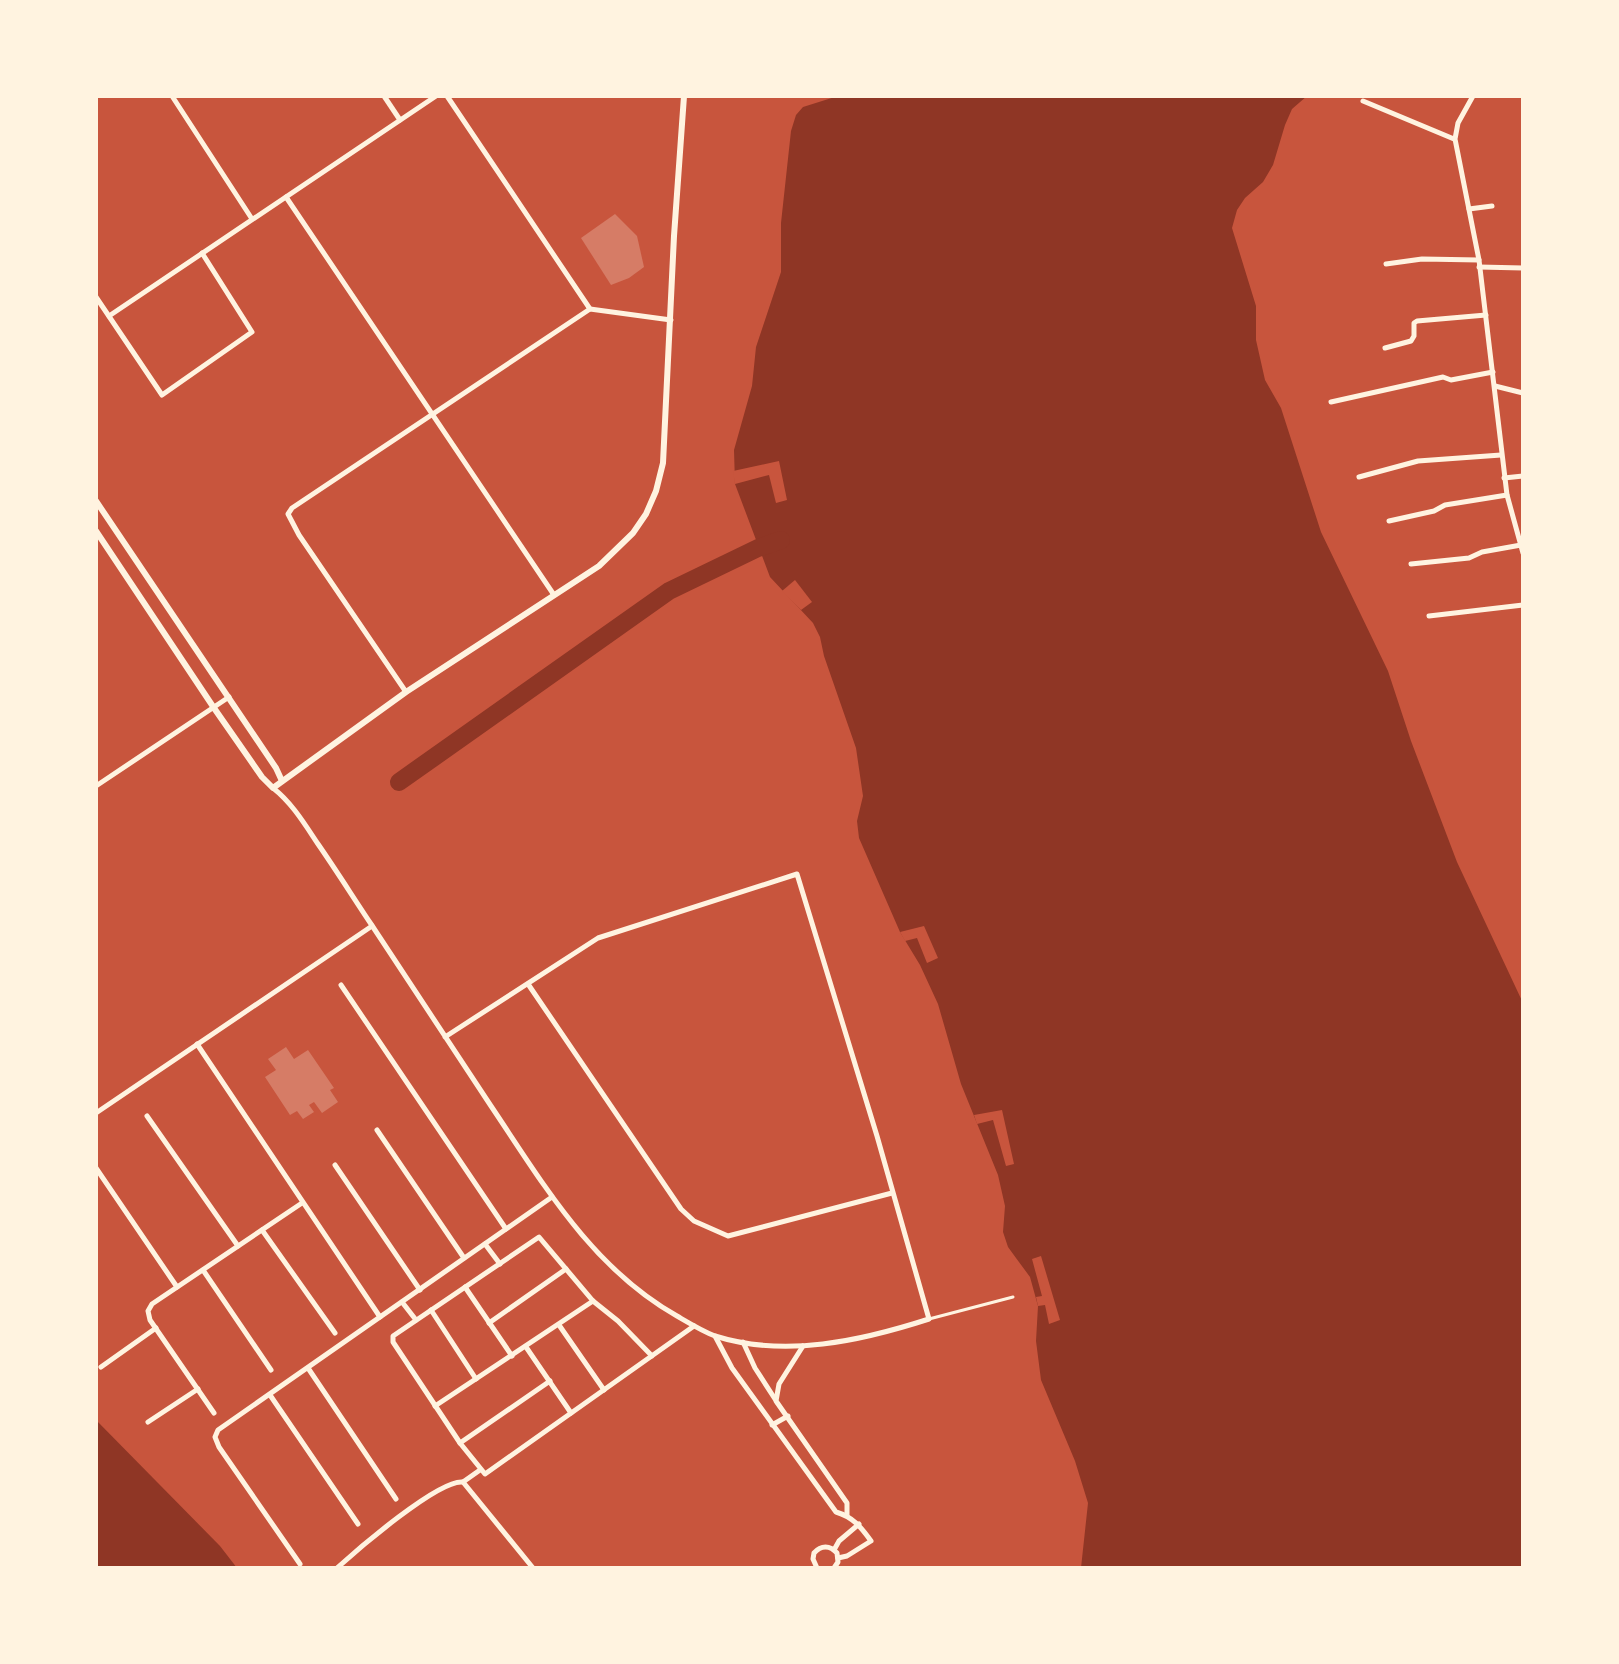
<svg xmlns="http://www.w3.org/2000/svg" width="1619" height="1664" font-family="Arial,sans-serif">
<rect width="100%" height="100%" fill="#c8553d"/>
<!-- water -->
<g fill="#8f3625">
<path d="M 838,96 L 1307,96 L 1292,109 L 1285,125 L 1273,165 L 1263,182 L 1245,198 L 1237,210 L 1232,228 L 1256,306 L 1256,340 L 1265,380 L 1281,408 L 1321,532 L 1388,671 L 1411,741 L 1457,862 L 1523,1003 L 1523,1568 L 1081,1568 L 1088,1503 L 1075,1461 L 1041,1380 L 1036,1341 L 1038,1306 L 1030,1277 L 1008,1247 L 1003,1232 L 1005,1206 L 998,1175 L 961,1084 L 938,1004 L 920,965 L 900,932 L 859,838 L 857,821 L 863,796 L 856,748 L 824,656 L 820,637 L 813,623 L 770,577 L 735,484 L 734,450 L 752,386 L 756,347 L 781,272 L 781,223 L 791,131 L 796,115 L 803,107 Z"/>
<path d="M 96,1420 L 220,1546 L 237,1568 L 96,1568 Z"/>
</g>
<!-- pier -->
<g fill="#c8553d">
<path d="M 779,461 L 787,500 L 776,503 L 769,475 L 735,484 L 733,471 Z"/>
<path d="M 795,580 L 812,602 L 801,610 L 782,591 Z"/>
<path d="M 924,926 L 938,958 L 927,963 L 917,938 L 905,941 L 900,932 Z"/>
<path d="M 1002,1110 L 1014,1164 L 1006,1166 L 993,1120 L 977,1124 L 974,1115 Z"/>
<path d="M 1041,1256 L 1060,1320 L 1049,1324 L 1045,1305 L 1038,1306 L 1036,1297 L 1042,1296 L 1032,1259 Z"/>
</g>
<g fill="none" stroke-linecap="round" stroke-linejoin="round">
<!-- river -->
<path stroke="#8f3625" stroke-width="18" d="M 399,782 L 669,591 L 758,548 L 781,540"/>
</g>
<!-- building -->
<g fill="#d67c66">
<path d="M 615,214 L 637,236 L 644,267 L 629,278 L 611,285 L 581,238 Z"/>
<path d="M 286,1047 L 294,1059 L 308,1050 L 334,1088 L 330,1090 L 338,1102 L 322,1113 L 314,1102 L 309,1105 L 314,1112 L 303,1119 L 297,1111 L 290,1115 L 265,1077 L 276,1070 L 268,1059 Z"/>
</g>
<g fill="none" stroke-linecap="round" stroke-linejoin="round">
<!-- service -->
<path stroke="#fff3e0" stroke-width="3" d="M 929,1319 L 1013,1297"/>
<!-- minor -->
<g stroke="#fff3e0" stroke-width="5">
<path d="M 172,96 L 252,219"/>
<path d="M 384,96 L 400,120"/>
<path d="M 447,96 L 590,309 L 671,320"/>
<path d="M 1473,96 L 1458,123 L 1455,139 L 1479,260 L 1507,495 L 1523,553"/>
<path d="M 1363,101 L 1454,139"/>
<path d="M 286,197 L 554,595"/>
<path d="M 1469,209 L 1492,206"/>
<path d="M 1386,264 L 1422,259 L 1479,260"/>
<path d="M 1479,267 L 1523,268"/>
<path d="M 96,297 L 162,395 L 252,332 L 202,253"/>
<path d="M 109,316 L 436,96"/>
<path d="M 1385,348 L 1411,341 L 1414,336 L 1414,323 L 1417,321 L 1486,315"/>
<path d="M 1495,386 L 1523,393"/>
<path d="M 1331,402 L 1443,377 L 1451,380 L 1493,372"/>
<path d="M 1359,477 L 1418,461 L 1501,455"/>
<path d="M 1504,478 L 1523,476"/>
<path d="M 1389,521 L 1434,511 L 1445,505 L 1507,495"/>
<path d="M 1411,564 L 1469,558 L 1482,552 L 1521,545"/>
<path d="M 1429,616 L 1523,605"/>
<path d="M 406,692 L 299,535 L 288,514 L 292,508 L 590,309"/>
<path d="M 96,786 L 229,697"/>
<path d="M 273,788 C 292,803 304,823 318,844 C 336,870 353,897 371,924 C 411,985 451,1046 491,1106 C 544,1185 592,1268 677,1316 C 689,1323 702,1331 715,1336 C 785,1358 861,1341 929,1319 L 877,1136 L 797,874 L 598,938 L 445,1037"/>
<path d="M 528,984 L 681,1209 L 694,1221 L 728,1236 L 892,1193"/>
<path d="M 341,985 L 506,1229"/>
<path d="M 197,1044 L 380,1317"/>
<path d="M 96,1113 L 372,926"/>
<path d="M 147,1116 L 238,1246"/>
<path d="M 377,1130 L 464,1258"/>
<path d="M 335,1165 L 420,1290"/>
<path d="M 96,1168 L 177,1287"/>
<path d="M 262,1230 L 335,1333"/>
<path d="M 485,1244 L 500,1264"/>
<path d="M 203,1270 L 271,1370"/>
<path d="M 465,1287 L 512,1356"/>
<path d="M 402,1302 L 416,1320"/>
<path d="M 431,1310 L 476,1379"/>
<path d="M 489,1323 L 566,1269"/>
<path d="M 559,1325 L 604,1390"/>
<path d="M 715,1336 L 732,1368 L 836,1512 C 853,1517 861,1527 871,1541 L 847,1556 L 838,1558"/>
<path d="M 743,1342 L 755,1368 L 775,1399"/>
<path d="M 803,1346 L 779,1384 L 776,1401 L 847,1503 L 847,1515"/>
<path d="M 526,1347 L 571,1413"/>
<path d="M 652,1356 L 618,1321 L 593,1301 L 539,1237 L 393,1336 L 393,1342 L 460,1443 L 485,1474 L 694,1326"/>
<path d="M 101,1367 L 156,1328"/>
<path d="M 308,1368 L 396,1499"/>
<path d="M 270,1395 L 358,1524"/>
<path d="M 435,1406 L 593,1301"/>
<path d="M 214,1413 L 150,1320 L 148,1311 L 152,1304 L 302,1203"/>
<path d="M 148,1422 L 198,1389"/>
<path d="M 772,1425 L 788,1416"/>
<path d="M 460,1443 L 550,1381"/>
<path d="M 463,1482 L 533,1568"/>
<path d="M 834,1550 L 839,1541 L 859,1524"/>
<path d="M 300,1564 L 219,1447 L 215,1437 L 218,1430 L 552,1197"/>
<path d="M 337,1568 C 358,1549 439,1479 463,1482 L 480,1470"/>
<path d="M 817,1568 L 813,1559 L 814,1553 C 821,1545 830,1545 837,1553 L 838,1562 L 834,1568"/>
</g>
<!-- tertiary -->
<g stroke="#fff3e0" stroke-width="6">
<path d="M 96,501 L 276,768 L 282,781"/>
<path d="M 96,531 L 214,708 L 262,777 L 273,788 L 406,692 L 599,566 L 633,533 L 646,514 L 656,491 L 663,463 L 674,236 L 684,96"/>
</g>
</g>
<!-- border -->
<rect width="1619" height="1664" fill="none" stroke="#fff3e0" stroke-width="196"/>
</svg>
